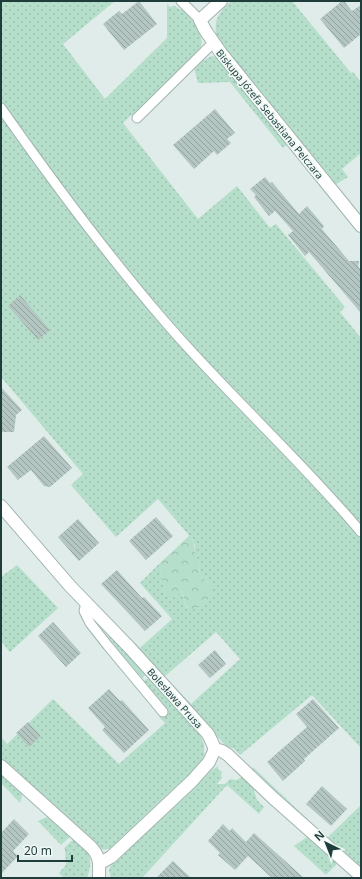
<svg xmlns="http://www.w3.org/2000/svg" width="362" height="879" font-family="'Noto Sans',sans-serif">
<defs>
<pattern id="green-dots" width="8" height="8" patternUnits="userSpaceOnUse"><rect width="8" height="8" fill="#b5dfca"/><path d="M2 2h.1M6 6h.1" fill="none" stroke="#9bc0ae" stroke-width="1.8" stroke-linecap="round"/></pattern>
<pattern id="forest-crowns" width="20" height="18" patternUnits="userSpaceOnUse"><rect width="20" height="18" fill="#b5dfca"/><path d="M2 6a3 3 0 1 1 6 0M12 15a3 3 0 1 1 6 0" fill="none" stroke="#9bc0ae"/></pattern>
<pattern id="building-back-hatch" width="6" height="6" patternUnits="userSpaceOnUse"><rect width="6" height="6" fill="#b4c6c2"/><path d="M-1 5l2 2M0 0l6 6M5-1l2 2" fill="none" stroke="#92a29f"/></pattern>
</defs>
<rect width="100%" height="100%" fill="#dfece9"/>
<!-- green -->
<g fill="url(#green-dots)">
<path d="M 1,1 L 115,1 L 63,44 L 105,99 L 167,38 L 167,4 L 170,7 L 175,6 L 179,9 L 183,10 C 193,22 206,33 200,50 L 133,116 L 131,115 L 123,123 L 198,219 L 237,186 L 270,228 L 276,224 L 345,307 L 340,312 L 361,338 L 361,748 L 312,695 L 240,755 L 233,748 L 229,749 L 227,747 L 172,687 L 173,685 L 191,704 L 240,659 L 216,632 L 163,678 L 96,606 L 97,604 L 140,648 L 172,619 L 140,583 L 159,564 L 166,598 C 173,600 177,594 182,591 L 185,605 L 187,608 L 212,588 L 200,574 L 199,565 L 194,550 L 195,546 L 193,540 L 158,499 L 116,537 L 71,485 L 83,474 L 1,377 Z"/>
<path d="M 231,1 L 292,1 L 351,73 L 353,72 L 361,82 L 361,153 L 342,169 L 348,177 L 333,186 L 217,39 C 213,21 218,13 231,1 Z"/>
<path d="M 212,56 L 217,57 L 288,144 L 283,148 L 230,82 L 198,83 L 194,68 L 202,61 Z"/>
<path d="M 17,565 L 58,608 L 10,652 L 1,641 L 1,577 Z"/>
<path d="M 98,622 L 148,673 L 142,678 L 119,651 Z"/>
<path d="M 150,676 L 197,729 L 204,744 L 204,756 L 196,769 L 160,806 L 113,848 C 107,850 102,850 97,847 L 1,762 L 1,737 L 7,744 L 53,699 L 119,764 L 165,723 L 159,717 L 167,709 L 144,681 Z"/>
<path d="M 218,766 L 218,770 L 222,771 L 221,775 L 222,778 L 217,784 L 225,784 L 230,779 L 237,780 L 243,776 L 252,784 L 257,800 L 264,807 L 259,814 L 227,785 L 142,878 L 111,878 L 109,871 L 110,867 L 123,851 L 183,798 L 212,770 Z"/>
<path d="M 253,767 L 327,838 L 361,805 L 361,872 L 252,771 Z"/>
<path d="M 1,771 L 23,792 L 20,803 L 1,783 Z"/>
<path d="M 49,816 L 72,835 L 61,845 L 38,821 Z"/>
<path d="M 307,837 L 311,837 L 336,861 L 336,865 L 326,875 L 294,846 Z"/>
<path d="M 75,838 C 88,852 95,858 87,878 L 64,878 L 59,873 L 66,865 L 65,850 L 64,848 Z"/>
</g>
<!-- forest -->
<path fill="url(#forest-crowns)" d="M 190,535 L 194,543 L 194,550 L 198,559 L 200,574 L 212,588 L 212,596 L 193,610 C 181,606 186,600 182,591 C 177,594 173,600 166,598 L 159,564 Z"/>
<!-- building -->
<g fill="url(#building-back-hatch)">
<path d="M 139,1 L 157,24 L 124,50 L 103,24 L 119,11 L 122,14 Z"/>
<path d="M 342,1 L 344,1 L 352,11 L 361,5 L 361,34 L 344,48 L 320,19 Z"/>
<path d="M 215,109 L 235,133 L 227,139 L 231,143 L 217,155 L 214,151 L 194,169 L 173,145 Z"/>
<path d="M 265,177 L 270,183 L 272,182 L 299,214 L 307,206 L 324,226 L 322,229 L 349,261 L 359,261 L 358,266 L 361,270 L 361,313 L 309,252 L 305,256 L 288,235 L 293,231 L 275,211 L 269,216 L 254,197 L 256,195 L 250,189 Z"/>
<path d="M 20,295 L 50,330 L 38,340 L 8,306 Z"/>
<path d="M 1,387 L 22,410 L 16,415 L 14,432 L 1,432 Z"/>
<path d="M 44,436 L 72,468 L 50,487 L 44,486 L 31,470 L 18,480 L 7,467 Z"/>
<path d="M 156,517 L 173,536 L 146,560 L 129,541 Z"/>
<path d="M 78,519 L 99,543 L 79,561 L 58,537 Z"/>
<path d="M 117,570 L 142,598 L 144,597 L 162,616 L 145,631 L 101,584 Z"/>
<path d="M 53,622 L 81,653 L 66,667 L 38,636 Z"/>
<path d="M 215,650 L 226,664 L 210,678 L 198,665 Z"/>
<path d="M 109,689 L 120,701 L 122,700 L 149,730 L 124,753 L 102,730 L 105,727 L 88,708 Z"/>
<path d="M 313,699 L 339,728 L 304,759 L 305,761 L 283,781 L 267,762 L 307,727 L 296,714 Z"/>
<path d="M 28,722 L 41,736 L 29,747 L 16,733 Z"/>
<path d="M 322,786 L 347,809 L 331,826 L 306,804 Z"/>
<path d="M 14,819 L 29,834 L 13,851 L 18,856 L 1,874 L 1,833 Z"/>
<path d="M 223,824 L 230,831 L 232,828 L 246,842 L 254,833 L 304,878 L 272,878 L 248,856 L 235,870 L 218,855 L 220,853 L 208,841 Z"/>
<path d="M 173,861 L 191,878 L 156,878 Z"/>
</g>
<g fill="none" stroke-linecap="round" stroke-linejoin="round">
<!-- service casing -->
<g stroke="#a1b4b1" stroke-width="11">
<g id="service">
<path d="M 181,1 L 200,20"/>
<path d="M 1,108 C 53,182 107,255 167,324 C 229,396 300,459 361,532"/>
<path d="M 137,118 L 213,43"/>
<path d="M 86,603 L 84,611 L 90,623 L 108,646 L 163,712"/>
</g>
</g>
<!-- minor casing -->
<g stroke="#a1b4b1" stroke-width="14">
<g id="minor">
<path d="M 221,1 L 200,20 L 205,30 L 221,53 L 361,226"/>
<path d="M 1,506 L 70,586 L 130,648 L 208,734 L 211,740 L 215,749 L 222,751 L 228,755 L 272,797 L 361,876"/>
<path d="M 1,766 L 91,847 C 101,858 99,864 99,878"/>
<path d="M 100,863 L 111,857 L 192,781 L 209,762 L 215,749"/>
</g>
</g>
<!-- service -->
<use href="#service" stroke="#fff" stroke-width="9"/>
<!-- minor -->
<use href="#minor" stroke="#fff" stroke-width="12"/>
</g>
<g text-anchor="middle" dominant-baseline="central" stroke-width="3.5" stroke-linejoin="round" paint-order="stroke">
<!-- street labels -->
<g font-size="10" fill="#1e3d3b" stroke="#eff8f5">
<text transform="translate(270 114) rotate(51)">Biskupa Józefa Sebastiana Pelczara</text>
<text transform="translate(175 698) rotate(48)">Bolesława Prusa</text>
</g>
</g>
<!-- border -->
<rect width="362" height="879" fill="none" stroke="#1e3d3b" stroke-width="4"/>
<!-- north arrow -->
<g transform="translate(326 843) rotate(317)" stroke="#eff8f5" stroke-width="3" paint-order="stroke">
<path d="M0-3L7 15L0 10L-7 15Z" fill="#1e3d3b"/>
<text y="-6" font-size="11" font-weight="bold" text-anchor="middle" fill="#1e3d3b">N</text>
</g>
<!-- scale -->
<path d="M18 855v6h54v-6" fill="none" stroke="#1e3d3b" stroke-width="2"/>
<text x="24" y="855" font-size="12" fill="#1e3d3b" stroke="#eff8f5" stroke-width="3" paint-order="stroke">20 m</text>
</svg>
